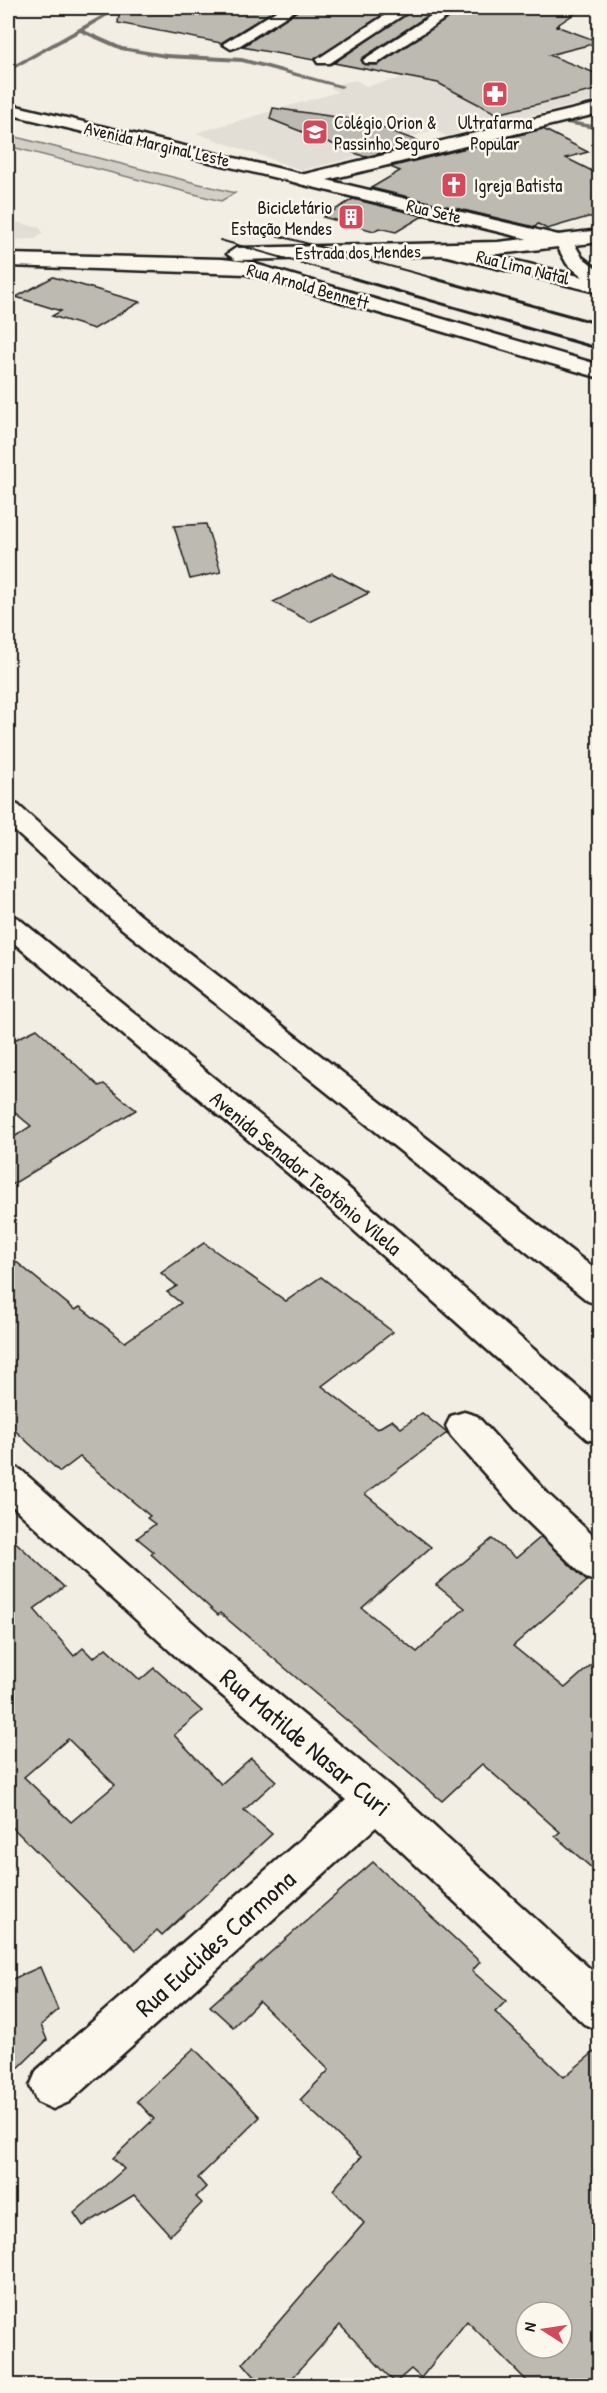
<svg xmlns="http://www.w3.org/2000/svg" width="607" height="2393" font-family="'Patrick Hand',sans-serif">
<rect width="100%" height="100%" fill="#f2eee4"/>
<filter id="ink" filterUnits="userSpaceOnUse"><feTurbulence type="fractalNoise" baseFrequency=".0167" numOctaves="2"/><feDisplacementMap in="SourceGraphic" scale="12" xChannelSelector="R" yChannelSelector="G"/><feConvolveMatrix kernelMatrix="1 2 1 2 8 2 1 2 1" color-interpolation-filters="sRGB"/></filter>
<g filter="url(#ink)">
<!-- built -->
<g fill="#e2ded5">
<path d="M 523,52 L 599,75 L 599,99 L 447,136 L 433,130 L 409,138 L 408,145 L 302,170 L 196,133 L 338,92 L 331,88 L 332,85 L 356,80 L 366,86 Z"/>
<path d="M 8,220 L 40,228 L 43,233 L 35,239 L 8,240 Z"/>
</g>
<!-- green -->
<path fill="#d2cfc6" stroke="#777671" stroke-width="1.5" d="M 8,135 L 235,193 L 221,201 L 8,146 Z"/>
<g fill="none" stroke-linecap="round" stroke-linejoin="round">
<!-- stream -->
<g fill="#716f6b" fill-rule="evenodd">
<path d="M 115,8 L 121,8 L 84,30 L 122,47 L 166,54 L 242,58 L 344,86 L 341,88 L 242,62 L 166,58 L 121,50 L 80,32 L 8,72 L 8,68 Z"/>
<path d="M 563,120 L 600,126 L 600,130 L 561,123 Z"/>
</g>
</g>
<!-- building -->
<g fill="#bdbab1" stroke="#1c1c1c" stroke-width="1.5" fill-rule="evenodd">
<path d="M 120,8 L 278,8 L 221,43 L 118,23 Z"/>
<path d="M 301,8 L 393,8 L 314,60 L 242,47 Z"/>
<path d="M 416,8 L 440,8 L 362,58 L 363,64 L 378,65 L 463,8 L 583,8 L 556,26 L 600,42 L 549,55 L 600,75 L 600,89 L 497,114 L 438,83 L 334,63 Z"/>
<path d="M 273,108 L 364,121 L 423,143 L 365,157 L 270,119 Z"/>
<path d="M 543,129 L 588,152 L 566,158 L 600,175 L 600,217 L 588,217 L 547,229 L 538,224 L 535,227 L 371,188 L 400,171 L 390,167 Z"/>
<path d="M 353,199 L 423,216 L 396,232 L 379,228 L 374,231 L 323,217 Z"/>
<path d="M 53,277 L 140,302 L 94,329 L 52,316 L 61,311 L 16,297 Z"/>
<path d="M 206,524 L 221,572 L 190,579 L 174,526 Z"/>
<path d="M 332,573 L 369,593 L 310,622 L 273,602 Z"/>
<path d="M 37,1029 L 99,1086 L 104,1084 L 136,1110 L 8,1187 L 8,1141 L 31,1126 L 8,1107 L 8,1043 Z"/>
<path d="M 204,1243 L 286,1301 L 321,1277 L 393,1332 L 322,1386 L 377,1429 L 392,1420 L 401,1428 L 422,1413 L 447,1433 L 365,1494 L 431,1547 L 362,1608 L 417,1652 L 465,1608 L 436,1585 L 492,1539 L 516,1558 L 541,1537 L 587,1581 L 513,1646 L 565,1688 L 600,1657 L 600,1875 L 555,1836 L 560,1832 L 482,1764 L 442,1801 L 220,1613 L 218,1615 L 151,1554 L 154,1552 L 137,1538 L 155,1524 L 147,1518 L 150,1516 L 80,1457 L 60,1472 L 8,1424 L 8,1255 L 75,1310 L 80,1307 L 125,1342 L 181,1303 L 167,1292 L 177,1286 L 161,1273 Z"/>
<path d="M 8,1535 L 64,1587 L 34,1609 L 74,1656 L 83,1648 L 93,1658 L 106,1648 L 140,1680 L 154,1668 L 202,1711 L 174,1735 L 221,1784 L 251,1758 L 276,1781 L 244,1810 L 272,1834 L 162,1935 L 157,1930 L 136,1950 L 8,1823 ZM 68,1739 L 115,1785 L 71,1822 L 24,1777 Z"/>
<path d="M 373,1862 L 480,1962 L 472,1971 L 506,2001 L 495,2012 L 564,2077 L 600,2047 L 600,2385 L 531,2385 L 467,2321 L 421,2378 L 411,2369 L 395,2383 L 340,2325 L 286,2385 L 262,2385 L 243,2363 L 364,2223 L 333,2190 L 361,2157 L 300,2100 L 329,2070 L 259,2001 L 233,2027 L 210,2006 ZM 526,2312 L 562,2312 L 562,2348 L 526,2348 Z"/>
<path d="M 40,1967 L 58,2010 L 41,2025 L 47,2040 L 8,2078 L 8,1981 Z"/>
<path d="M 194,2048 L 260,2117 L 198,2178 L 206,2187 L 196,2197 L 202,2203 L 170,2235 L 134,2195 L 83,2226 L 74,2213 L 124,2169 L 113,2158 L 154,2119 L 137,2101 Z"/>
</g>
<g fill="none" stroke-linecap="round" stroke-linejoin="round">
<!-- street casing -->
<g stroke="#1c1c1c" stroke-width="5">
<g id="street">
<path d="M 281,8 L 299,8 L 237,47 L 231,49 L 223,44 Z"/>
<path d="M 396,8 L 414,8 L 330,63 L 318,63 L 316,60 Z"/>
<path d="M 443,8 L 461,8 L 377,63 L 365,63 L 363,60 Z"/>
<path d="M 600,103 L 600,113 L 327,180 L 571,238 L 582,257 L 600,271 L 600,293 L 439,254 L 437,250 L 446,244 L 583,277 L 567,264 L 557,246 L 300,184 L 297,180 L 301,175 Z"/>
<path d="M 464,1412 L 477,1416 L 549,1495 L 600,1542 L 600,1583 L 586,1578 L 523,1517 L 451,1436 L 446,1426 L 451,1416 Z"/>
<path d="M 8,1465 L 21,1470 L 209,1637 L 391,1787 L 600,1978 L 600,2031 L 584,2024 L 376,1827 L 69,2102 L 53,2109 L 37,2102 L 30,2086 L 37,2070 L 346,1800 L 181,1661 L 8,1502 Z"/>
</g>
</g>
<!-- secondary casing -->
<g stroke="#1c1c1c" stroke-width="5">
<g id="secondary">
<path d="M 8,104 L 306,175 L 315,180 L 306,185 L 8,114 Z"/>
<path d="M 600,230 L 600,242 L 498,254 L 236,260 L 227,254 L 236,248 L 498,242 Z"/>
<path d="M 8,254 L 222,259 L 248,262 L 600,365 L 600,378 L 246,274 L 8,266 Z"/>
</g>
</g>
<!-- primary casing -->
<g stroke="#1c1c1c" stroke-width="5">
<g id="primary">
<path d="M 8,803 L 18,805 L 140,915 L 600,1273 L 600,1305 L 588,1301 L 120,927 L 8,825 Z"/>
<path d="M 8,915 L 18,918 L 344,1184 L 600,1407 L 600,1443 L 587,1439 L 320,1200 L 8,938 Z"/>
</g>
</g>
<!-- street -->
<use href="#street" fill="#fbf7ec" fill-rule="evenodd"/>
<!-- secondary -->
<use href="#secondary" fill="#fbf7ec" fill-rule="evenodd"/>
<!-- primary -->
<use href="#primary" fill="#fbf7ec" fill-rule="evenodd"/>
<!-- rail-far1 -->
<g stroke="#1c1c1c" stroke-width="2">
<path d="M 243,226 L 437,279"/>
<path d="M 220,240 L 357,279"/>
</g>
<!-- rail -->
<g stroke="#1c1c1c" stroke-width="3">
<path d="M 352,278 L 600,349"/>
<path d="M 432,278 L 600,324"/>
</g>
</g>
</g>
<!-- icons -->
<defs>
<g id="pharmacy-square" transform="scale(1.35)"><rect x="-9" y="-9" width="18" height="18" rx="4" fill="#d1495b" stroke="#fbf7ec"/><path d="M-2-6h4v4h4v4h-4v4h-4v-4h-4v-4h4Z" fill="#fff"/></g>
<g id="school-square" transform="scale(1.35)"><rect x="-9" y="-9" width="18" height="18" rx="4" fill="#d1495b" stroke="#fbf7ec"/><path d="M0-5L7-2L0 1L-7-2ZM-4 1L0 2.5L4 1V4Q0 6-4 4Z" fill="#fff"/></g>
<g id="church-square" transform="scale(1.35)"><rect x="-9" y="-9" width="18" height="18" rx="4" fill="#d1495b" stroke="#fbf7ec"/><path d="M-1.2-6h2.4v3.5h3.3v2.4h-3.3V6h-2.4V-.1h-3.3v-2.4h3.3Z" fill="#fff"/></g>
<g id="building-square" transform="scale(1.35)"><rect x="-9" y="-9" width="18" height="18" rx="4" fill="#d1495b" stroke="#fbf7ec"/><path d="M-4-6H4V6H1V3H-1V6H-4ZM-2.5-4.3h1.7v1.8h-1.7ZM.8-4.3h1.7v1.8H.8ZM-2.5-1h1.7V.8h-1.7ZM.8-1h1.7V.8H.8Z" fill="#fff"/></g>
</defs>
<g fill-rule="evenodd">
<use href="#pharmacy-square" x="495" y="94"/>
<use href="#school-square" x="315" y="132"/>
<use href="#church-square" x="454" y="185"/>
<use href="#building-square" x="351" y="217"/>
</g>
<g text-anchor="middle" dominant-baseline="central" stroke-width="5" stroke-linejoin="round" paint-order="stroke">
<!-- far-poi labels -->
<g font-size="18" fill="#1c1c1c" stroke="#fbf7ec" text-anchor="start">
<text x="334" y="122">Colégio Orion &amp;<tspan x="334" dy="21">Passinho Seguro</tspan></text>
<text x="495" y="122" text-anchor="middle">Ultrafarma<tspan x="495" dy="21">Popular</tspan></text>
<text x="474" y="185">Igreja Batista</text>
<text x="332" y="207" text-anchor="end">Bicicletário<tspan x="332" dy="21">Estação Mendes</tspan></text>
</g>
<!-- far-street labels -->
<g font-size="18" fill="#1c1c1c" stroke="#fbf7ec">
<text transform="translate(157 144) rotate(13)">Avenida Marginal Leste</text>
<text transform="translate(434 211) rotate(13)">Rua Sete</text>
<text transform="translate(358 252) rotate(-1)">Estrada dos Mendes</text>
<text transform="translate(523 267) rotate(14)">Rua Lima Natal</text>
<text transform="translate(308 286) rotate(16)">Rua Arnold Bennett</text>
</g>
<!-- street labels -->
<g font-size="21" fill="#1c1c1c" stroke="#fbf7ec">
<text transform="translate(306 1173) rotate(40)">Avenida Senador Teotônio Vilela</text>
</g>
<!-- near-street labels -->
<g font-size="26" fill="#1c1c1c" stroke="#fbf7ec">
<text transform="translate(306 1742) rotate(40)">Rua Matilde Nasar Curi</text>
<text transform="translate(215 1943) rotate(-42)">Rua Euclides Carmona</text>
</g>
</g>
<!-- margin -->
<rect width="607" height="2393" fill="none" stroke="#fbf7ec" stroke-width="30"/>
<rect x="15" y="15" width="577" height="2363" fill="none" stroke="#1c1c1c" stroke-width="2" filter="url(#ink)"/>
<!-- north arrow -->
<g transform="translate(544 2330) rotate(282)"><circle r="28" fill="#fbf7ec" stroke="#a29f99" stroke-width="1.5"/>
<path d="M0-4.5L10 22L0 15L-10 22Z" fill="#d1495b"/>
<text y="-9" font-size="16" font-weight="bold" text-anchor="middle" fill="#1c1c1c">N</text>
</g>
</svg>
